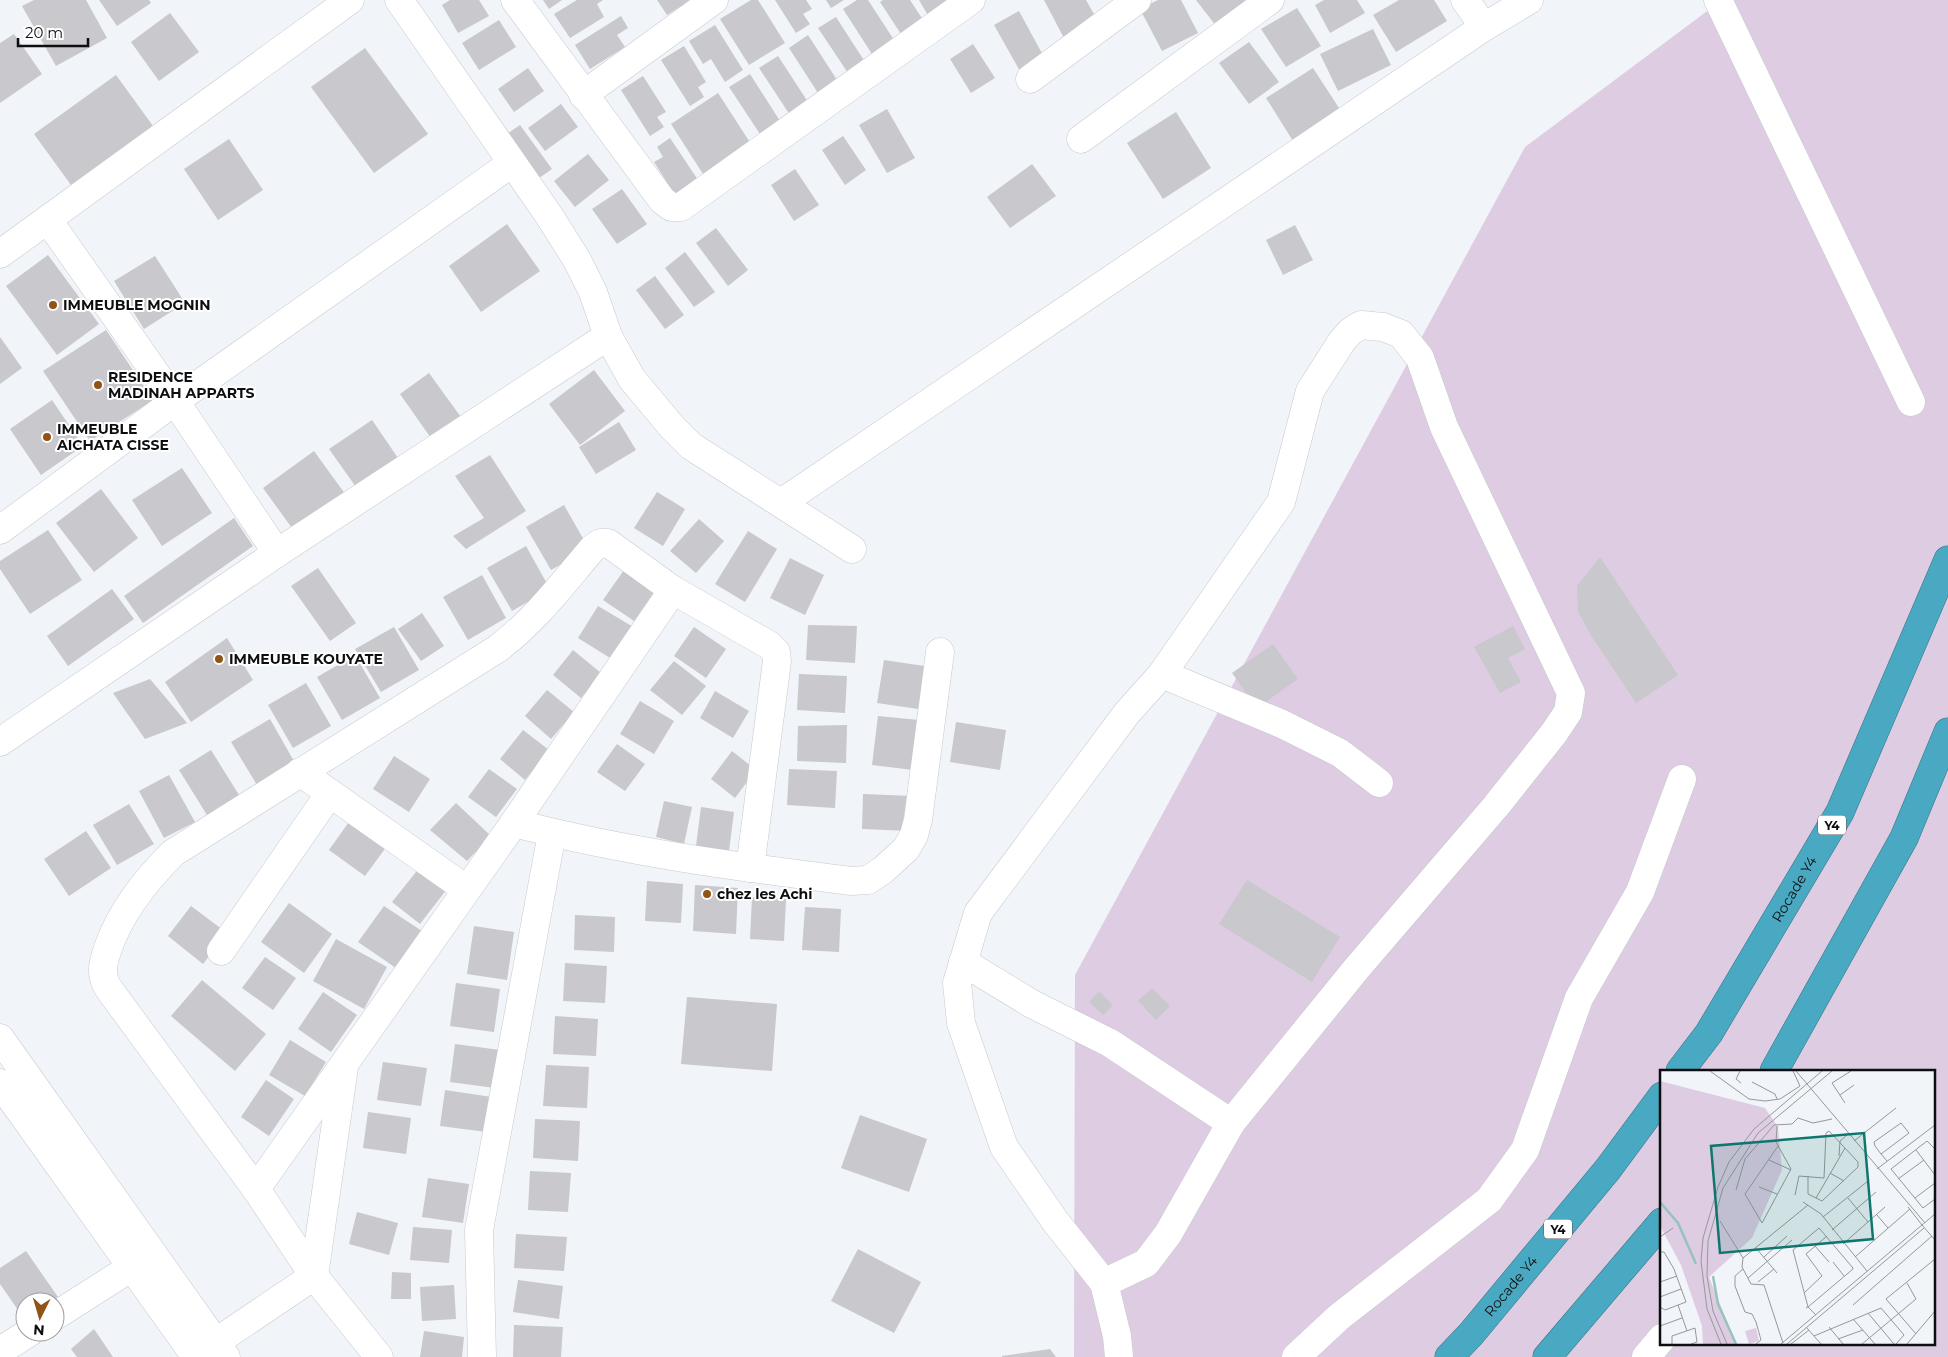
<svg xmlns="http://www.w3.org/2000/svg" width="1948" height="1357" font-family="Montserrat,sans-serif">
<rect width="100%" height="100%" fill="#f1f4f8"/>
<!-- green -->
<path fill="#decce3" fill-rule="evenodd" d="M 1722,0 L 1948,0 L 1948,1357 L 1074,1357 L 1075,975 L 1525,147 ZM 1662,1071 L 1934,1071 L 1934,1343 L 1662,1343 Z"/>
<!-- building -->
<g fill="#c8c8cd">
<path d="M 34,0 L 86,0 L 107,38 L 56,66 L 22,6 Z"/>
<path d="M 99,0 L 149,0 L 151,3 L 117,26 Z"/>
<path d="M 450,0 L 479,0 L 489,16 L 458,33 L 442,5 Z"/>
<path d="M 543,0 L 562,0 L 549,9 Z"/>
<path d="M 577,0 L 603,0 L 597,4 L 604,17 L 570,38 L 554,14 Z"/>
<path d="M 657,0 L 691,0 L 667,15 Z"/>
<path d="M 751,0 L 758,0 L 785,43 L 749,65 L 720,19 Z"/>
<path d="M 775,0 L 806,0 L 812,9 L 803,14 L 810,24 L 796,33 Z"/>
<path d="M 826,0 L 844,0 L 831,8 Z"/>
<path d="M 857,0 L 868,0 L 894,40 L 872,54 L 843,9 Z"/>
<path d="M 883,0 L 910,0 L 925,23 L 903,37 L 880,2 Z"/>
<path d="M 919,0 L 950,0 L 929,17 Z"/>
<path d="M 1044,0 L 1086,0 L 1099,23 L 1065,40 Z"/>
<path d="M 1158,0 L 1181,0 L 1198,33 L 1162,51 L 1140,9 Z"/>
<path d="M 1196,0 L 1245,0 L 1251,7 L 1220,31 Z"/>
<path d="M 1324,0 L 1357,0 L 1365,13 L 1330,33 L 1315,5 Z"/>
<path d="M 1399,0 L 1434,0 L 1447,21 L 1396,52 L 1373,15 Z"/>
<path d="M 1297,8 L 1321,46 L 1286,67 L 1261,29 Z"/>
<path d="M 1019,11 L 1044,57 L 1020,71 L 994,25 Z"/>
<path d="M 170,13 L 199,52 L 159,81 L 131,42 Z"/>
<path d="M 621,16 L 628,28 L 617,35 L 625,47 L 590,69 L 575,45 Z"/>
<path d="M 836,17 L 865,62 L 848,73 L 818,28 Z"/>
<path d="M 499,20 L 516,47 L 479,70 L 462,43 Z"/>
<path d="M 715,25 L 743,70 L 725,82 L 711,59 L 703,64 L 689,41 Z"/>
<path d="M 1373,29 L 1391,65 L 1338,91 L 1320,54 Z"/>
<path d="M 14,34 L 42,74 L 0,103 L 0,43 Z"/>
<path d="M 808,35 L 837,80 L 818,93 L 789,48 Z"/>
<path d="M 1249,42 L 1279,82 L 1249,104 L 1219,63 Z"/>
<path d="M 973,44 L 995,78 L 971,93 L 950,59 Z"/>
<path d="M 684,46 L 706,82 L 698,87 L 704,97 L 690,106 L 661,60 Z"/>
<path d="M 365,48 L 428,134 L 374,173 L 311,87 Z"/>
<path d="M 778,56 L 808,102 L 790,115 L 759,68 Z"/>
<path d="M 528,68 L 544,91 L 514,112 L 498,89 Z"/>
<path d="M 1313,68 L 1341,111 L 1293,141 L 1266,98 Z"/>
<path d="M 750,74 L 780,121 L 760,134 L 729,87 Z"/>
<path d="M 116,75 L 153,126 L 71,185 L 34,134 Z"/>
<path d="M 643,76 L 666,112 L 657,117 L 664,127 L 650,136 L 621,90 Z"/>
<path d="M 718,93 L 751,144 L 703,174 L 671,124 Z"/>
<path d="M 561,104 L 578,127 L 545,151 L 528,128 Z"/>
<path d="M 887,109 L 915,158 L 887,173 L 859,125 Z"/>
<path d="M 1176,112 L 1211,168 L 1163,199 L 1127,143 Z"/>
<path d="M 520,125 L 552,169 L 539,178 L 507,134 Z"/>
<path d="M 843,136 L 866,170 L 845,185 L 822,150 Z"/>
<path d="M 670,138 L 700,183 L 677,198 L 654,162 L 663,157 L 657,147 Z"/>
<path d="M 229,139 L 263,190 L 218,220 L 184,169 Z"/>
<path d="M 588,154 L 609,180 L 575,207 L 554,181 Z"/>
<path d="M 1032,164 L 1056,196 L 1010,228 L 987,197 Z"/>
<path d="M 795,169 L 819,205 L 794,221 L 771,185 Z"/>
<path d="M 622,189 L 647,224 L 617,244 L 592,209 Z"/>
<path d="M 507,224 L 540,271 L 481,312 L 449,266 Z"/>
<path d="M 1295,225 L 1313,260 L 1283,275 L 1266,240 Z"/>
<path d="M 716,228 L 748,270 L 728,286 L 696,243 Z"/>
<path d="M 685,252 L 715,292 L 694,307 L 665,268 Z"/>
<path d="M 48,255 L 99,324 L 57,355 L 6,286 Z"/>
<path d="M 155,256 L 185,303 L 144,329 L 114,281 Z"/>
<path d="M 655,276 L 684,315 L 665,329 L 636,290 Z"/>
<path d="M 106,330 L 153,400 L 90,441 L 43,371 Z"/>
<path d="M 0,337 L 22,368 L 0,384 Z"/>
<path d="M 594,370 L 625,411 L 580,445 L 549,404 Z"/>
<path d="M 429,373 L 463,420 L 433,441 L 400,394 Z"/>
<path d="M 52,400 L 83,446 L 41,475 L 10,429 Z"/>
<path d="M 372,420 L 398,458 L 356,487 L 329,449 Z"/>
<path d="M 619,422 L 636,450 L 596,474 L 579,447 Z"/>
<path d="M 314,451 L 348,498 L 297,535 L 263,488 Z"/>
<path d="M 490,455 L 526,511 L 466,549 L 453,536 L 484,518 L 455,476 Z"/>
<path d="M 182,468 L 212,513 L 162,546 L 132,500 Z"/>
<path d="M 101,489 L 138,538 L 94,572 L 56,523 Z"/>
<path d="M 657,492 L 685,509 L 663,546 L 634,528 Z"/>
<path d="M 564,505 L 589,549 L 551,570 L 526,527 Z"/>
<path d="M 234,518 L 253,546 L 143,623 L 124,596 Z"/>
<path d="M 699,519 L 724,541 L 696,573 L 670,551 Z"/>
<path d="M 48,530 L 82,580 L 30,614 L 0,569 L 0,561 Z"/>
<path d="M 748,531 L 777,549 L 745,602 L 715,584 Z"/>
<path d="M 526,546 L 550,589 L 512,611 L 487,568 Z"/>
<path d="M 1600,557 L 1678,675 L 1636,703 L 1592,637 L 1578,612 L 1577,586 Z"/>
<path d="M 790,558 L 824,575 L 805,615 L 770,598 Z"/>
<path d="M 318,568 L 356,623 L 330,641 L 291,586 Z"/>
<path d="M 624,570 L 655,591 L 634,621 L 603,600 Z"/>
<path d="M 482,575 L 506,618 L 468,640 L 443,597 Z"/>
<path d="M 112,589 L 134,619 L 68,666 L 47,636 Z"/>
<path d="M 598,606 L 635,628 L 615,661 L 578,638 Z"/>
<path d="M 422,613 L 444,646 L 421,661 L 398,629 Z"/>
<path d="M 808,625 L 857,626 L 855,663 L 806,660 Z"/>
<path d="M 1513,626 L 1525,649 L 1508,658 L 1521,682 L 1500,693 L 1474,647 Z"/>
<path d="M 394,627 L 419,670 L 381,692 L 355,649 Z"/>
<path d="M 694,627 L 726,649 L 706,678 L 674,656 Z"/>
<path d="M 227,638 L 253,680 L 191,722 L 165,682 Z"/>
<path d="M 1273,644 L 1298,679 L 1257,708 L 1232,673 Z"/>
<path d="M 573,650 L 601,673 L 581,698 L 553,675 Z"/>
<path d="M 355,655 L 380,698 L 342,720 L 317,677 Z"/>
<path d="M 884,660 L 931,667 L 925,710 L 877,703 Z"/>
<path d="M 674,661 L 706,686 L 682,715 L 650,690 Z"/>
<path d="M 799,674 L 847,676 L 845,713 L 797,710 Z"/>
<path d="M 150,679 L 187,723 L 145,739 L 113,693 Z"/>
<path d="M 306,683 L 331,726 L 293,748 L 268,705 Z"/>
<path d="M 547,690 L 574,712 L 551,739 L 525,716 Z"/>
<path d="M 715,691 L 749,711 L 733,738 L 700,718 Z"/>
<path d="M 640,701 L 674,721 L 654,754 L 620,734 Z"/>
<path d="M 878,716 L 919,720 L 913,770 L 872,765 Z"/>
<path d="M 270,719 L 295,763 L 257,785 L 231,742 Z"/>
<path d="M 956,722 L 1006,730 L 1000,770 L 950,762 Z"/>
<path d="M 847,725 L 846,763 L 797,761 L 798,726 Z"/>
<path d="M 523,730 L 549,750 L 525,780 L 500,759 Z"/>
<path d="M 617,744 L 645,764 L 625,791 L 597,772 Z"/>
<path d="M 211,750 L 239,795 L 207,815 L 179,770 Z"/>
<path d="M 732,751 L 756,770 L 735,798 L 711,779 Z"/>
<path d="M 394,756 L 430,779 L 409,812 L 373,789 Z"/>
<path d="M 489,769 L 517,789 L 496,817 L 468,797 Z"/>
<path d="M 789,769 L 837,771 L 835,808 L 787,805 Z"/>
<path d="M 169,775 L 195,822 L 164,838 L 139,791 Z"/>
<path d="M 863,794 L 912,796 L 910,831 L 862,829 Z"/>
<path d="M 664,801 L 692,807 L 684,844 L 656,837 Z"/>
<path d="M 456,803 L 491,836 L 467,861 L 430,830 Z"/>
<path d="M 129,804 L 154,844 L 117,865 L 93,825 Z"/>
<path d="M 701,807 L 734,812 L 729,851 L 696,846 Z"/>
<path d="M 351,819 L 387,846 L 365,876 L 329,850 Z"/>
<path d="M 86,831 L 111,868 L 69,896 L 44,859 Z"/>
<path d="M 420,867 L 447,889 L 420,924 L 392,902 Z"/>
<path d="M 1247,880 L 1340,937 L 1312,982 L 1219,924 Z"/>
<path d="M 647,881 L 683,884 L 681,923 L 645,921 Z"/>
<path d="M 695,885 L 738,888 L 736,934 L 693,931 Z"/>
<path d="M 752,897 L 786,899 L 784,941 L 750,939 Z"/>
<path d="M 289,903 L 332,934 L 304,973 L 261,942 Z"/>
<path d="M 191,906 L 227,933 L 203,964 L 168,936 Z"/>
<path d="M 384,906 L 422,931 L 396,968 L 358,942 Z"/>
<path d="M 805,907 L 841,909 L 839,952 L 802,950 Z"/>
<path d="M 575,915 L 615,917 L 614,952 L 574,950 Z"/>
<path d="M 474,926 L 514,932 L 507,980 L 467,974 Z"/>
<path d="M 336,939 L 387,967 L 364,1009 L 313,981 Z"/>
<path d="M 265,957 L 296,978 L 273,1010 L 242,988 Z"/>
<path d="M 565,963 L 607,966 L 605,1003 L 563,1001 Z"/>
<path d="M 202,980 L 266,1034 L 235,1071 L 171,1016 Z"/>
<path d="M 456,983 L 500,989 L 494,1032 L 450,1026 Z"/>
<path d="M 1152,988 L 1170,1006 L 1156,1020 L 1138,1001 Z"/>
<path d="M 1099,991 L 1113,1005 L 1103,1015 L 1089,1002 Z"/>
<path d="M 323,992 L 357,1015 L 331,1052 L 298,1029 Z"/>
<path d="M 687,997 L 777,1004 L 772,1071 L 681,1064 Z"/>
<path d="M 555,1016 L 598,1019 L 596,1056 L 553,1054 Z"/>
<path d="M 290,1040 L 326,1062 L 305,1096 L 269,1075 Z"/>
<path d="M 455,1044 L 500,1050 L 495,1088 L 450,1082 Z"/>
<path d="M 383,1062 L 427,1068 L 421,1106 L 377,1100 Z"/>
<path d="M 546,1065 L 589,1067 L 587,1108 L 543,1106 Z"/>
<path d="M 266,1080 L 294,1099 L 269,1136 L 241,1117 Z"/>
<path d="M 445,1090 L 492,1097 L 487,1132 L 440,1126 Z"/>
<path d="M 368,1112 L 411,1118 L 406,1154 L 363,1148 Z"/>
<path d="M 860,1115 L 927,1139 L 909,1192 L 841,1168 Z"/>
<path d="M 535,1119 L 580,1121 L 578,1161 L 533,1158 Z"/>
<path d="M 530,1171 L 571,1173 L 568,1212 L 528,1210 Z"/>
<path d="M 428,1178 L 469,1184 L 463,1223 L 422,1217 Z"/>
<path d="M 357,1212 L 398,1223 L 389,1255 L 349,1244 Z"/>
<path d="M 413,1227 L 452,1230 L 449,1263 L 410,1260 Z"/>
<path d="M 516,1234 L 567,1237 L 564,1271 L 514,1268 Z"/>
<path d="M 858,1249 L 921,1282 L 894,1333 L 831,1301 Z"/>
<path d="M 26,1251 L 58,1297 L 52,1302 L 25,1302 L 25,1320 L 0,1284 L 0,1268 Z"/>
<path d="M 392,1272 L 411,1273 L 411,1299 L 391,1299 Z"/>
<path d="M 518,1280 L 563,1286 L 559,1319 L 513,1312 Z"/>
<path d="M 454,1285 L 456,1319 L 422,1321 L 420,1287 Z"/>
<path d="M 514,1325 L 563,1327 L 561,1357 L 513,1357 Z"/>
<path d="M 94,1329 L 113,1357 L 77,1357 L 71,1349 Z"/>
<path d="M 424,1331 L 464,1337 L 462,1357 L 420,1357 Z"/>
<path d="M 1050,1349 L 1056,1357 L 1002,1357 L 1002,1356 Z"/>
</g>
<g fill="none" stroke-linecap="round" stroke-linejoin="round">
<!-- minor casing -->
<g stroke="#c7cacd" stroke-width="29">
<g id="minor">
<path d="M 399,0 L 548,214 L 577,260 L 593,292 L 608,336 L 632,379 L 672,427 L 691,446 L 852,549"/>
<path d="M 515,0 L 662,200 L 671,207 L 681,207 L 971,0"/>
<path d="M 1465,0 L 1484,27"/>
<path d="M 1718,0 L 1911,402"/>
<path d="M 1030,79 L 1137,0"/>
<path d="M 583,95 L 714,0"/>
<path d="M 1081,139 L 1270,0"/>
<path d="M 48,220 L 175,401 L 277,553"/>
<path d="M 0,254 L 350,0"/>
<path d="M 781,503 L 1484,27 L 1529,0"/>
<path d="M 0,530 L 175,401 L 512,163"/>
<path d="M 1162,674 L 1282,724 L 1340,753 L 1379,783"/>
<path d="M 0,742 L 277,553 L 608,336"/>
<path d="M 300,772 L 466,889"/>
<path d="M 514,823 C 625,852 738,867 851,881 L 868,880 L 883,870 L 906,849 L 914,835 L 918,820 L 940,652"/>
<path d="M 221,951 L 330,793"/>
<path d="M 963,962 L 1032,1004 L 1110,1043 L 1231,1123"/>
<path d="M 0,1038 L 226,1357"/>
<path d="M 0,1083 L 196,1357"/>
<path d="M 256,1189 L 514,823 L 673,590"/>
<path d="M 1104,1283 L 1146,1263 L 1168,1234 L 1231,1123 L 1357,968 L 1496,806 L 1554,733 L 1568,712 L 1571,693 L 1444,427 L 1420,358 L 1401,334 L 1383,327 L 1361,325 L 1351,331 L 1342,341 L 1310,391 L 1281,502 L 1162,674 L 1127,713 L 978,913 L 957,983 L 961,1023 L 1004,1147 L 1055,1221 L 1104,1283 L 1117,1336 L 1119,1357"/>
<path d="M 55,1316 L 132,1267"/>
<path d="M 216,1342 L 314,1276 L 344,1067"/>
<path d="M 0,1351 L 30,1332"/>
<path d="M 379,1357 L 314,1276 L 256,1189 L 111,992 C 108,988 105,983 104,978 C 101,969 105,957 108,948 C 121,911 145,881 173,853 L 497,649 C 535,621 563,583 593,548 L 600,543 L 608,543 L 673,590 L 769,645 L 776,652 L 777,661 L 750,868"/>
<path d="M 482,1357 L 479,1230 L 552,833"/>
<path d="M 1296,1357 L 1339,1317 L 1489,1200 L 1525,1150 L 1579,998 L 1640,892 L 1682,779"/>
<path d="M 1646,1357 L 1662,1338"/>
</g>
</g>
<!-- highway casing -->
<g stroke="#357383" stroke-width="29">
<g id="highway">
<path id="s1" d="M 1680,1071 L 1709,1033 L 1840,812 L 1948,560"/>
<path d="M 1774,1071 L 1904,838 L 1948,732"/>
<path id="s2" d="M 1449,1357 L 1471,1334 L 1608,1169 L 1662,1096"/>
<path d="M 1547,1357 L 1662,1222"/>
</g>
</g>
<!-- minor -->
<use href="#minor" stroke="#fff" stroke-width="28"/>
<!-- highway -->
<use href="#highway" stroke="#4aa9c2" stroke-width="28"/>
</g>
<!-- markers -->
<g fill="#905416" stroke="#fff" stroke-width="2">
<circle cx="53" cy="305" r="5"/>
<circle cx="98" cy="385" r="5"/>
<circle cx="47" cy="437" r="5"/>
<circle cx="219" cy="659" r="5"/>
<circle cx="707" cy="894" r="5"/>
</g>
<g text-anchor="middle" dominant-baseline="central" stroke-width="4" stroke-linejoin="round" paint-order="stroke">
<!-- shield labels -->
<g fill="#fff" stroke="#565657" stroke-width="1">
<rect x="1818" y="815.5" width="28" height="19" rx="4"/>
<rect x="1544" y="1219.5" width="28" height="19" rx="4"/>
</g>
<g font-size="12" font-weight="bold" fill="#0d0e0f">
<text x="1832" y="825">Y4</text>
<text x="1558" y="1229">Y4</text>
</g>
<!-- poi labels -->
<g font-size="14" font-weight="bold" fill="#0d0e0f" stroke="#fff" text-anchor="start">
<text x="63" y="305">IMMEUBLE MOGNIN</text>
<text x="108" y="377">RESIDENCE<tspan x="108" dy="16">MADINAH APPARTS</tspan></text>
<text x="57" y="429">IMMEUBLE<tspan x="57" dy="16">AICHATA CISSE</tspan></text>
<text x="229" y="659">IMMEUBLE KOUYATE</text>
<text x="717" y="894">chez les Achi</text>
</g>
<!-- street labels -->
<g font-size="14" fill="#0d0e0f" stroke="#fff">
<text stroke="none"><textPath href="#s1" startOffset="215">Rocade Y4</textPath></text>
<text stroke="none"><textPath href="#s2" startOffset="94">Rocade Y4</textPath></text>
</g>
</g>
<!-- overview -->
<g transform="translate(1660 1070)">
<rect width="275" height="275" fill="#f1f4f8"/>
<path d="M 0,11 L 105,38 L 118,57 L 122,100 L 92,168 L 49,207 L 76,274 L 43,274 L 42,256 L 21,195 L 0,156 ZM 96,258 L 99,271 L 89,274 L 85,261 Z" fill="#decce3"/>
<path fill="none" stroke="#96c4bc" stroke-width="2.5" d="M 0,132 L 18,153 L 36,194M 53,206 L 58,234 L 76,274"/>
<path fill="none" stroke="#96989b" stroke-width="1" d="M 50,1 L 89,29 L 105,31 L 120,29 L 140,16 L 133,1M 80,1 L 76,9 L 81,13M 136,1 L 265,153M 92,12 L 115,24 L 117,29M 180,25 L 194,15M 185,33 L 172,13 L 191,1M 117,56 L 116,72 L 131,99 L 102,153 L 85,124 L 118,76M 194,71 L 236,38M 275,79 L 267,71 L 231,99 L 263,138 L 275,129M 256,80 L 275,105M 221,84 L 249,63 L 241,53 L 214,72 L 215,76 L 221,84 L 227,91M 179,86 L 180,71 L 187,65M 109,90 L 131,100M 217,99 L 275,55M 170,103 L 184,111M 148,106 L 148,124 L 162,131 L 198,97 L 198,92 L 169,61 L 166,63 L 164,108M 238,109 L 264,90M 99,117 L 117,124M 76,120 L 85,89 L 114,55 L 132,54 L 138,48 L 153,53 L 172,49M 135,125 L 139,106 L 164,108M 156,128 L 185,78M 188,128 L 208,152M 255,128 L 275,113M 143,132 L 161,144 L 207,201M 248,137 L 262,155M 217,145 L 228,158M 163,147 L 208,111M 60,151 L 83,188 L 82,197 L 91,214 L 104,215 L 123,273M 262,155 L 275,170M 172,160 L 216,122M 0,167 L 13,158M 183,174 L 225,137M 155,176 L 169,192M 96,178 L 117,203M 0,182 L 4,182 L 14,199 L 26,232 L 5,240 L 0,237M 104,187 L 127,166M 195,187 L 250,139M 83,188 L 148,135M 173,192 L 184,206M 83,199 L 75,206 L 75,216 L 85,242 L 92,244 L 96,252 L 101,270 L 96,274M 88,208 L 132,170M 0,212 L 17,206M 98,212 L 114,199M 144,223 L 162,206 L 146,184 L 167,166M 0,227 L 21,219M 18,235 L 27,261M 193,235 L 272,166M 146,238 L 148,237 L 193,199 L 193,198 L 159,158 L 133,180 L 148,237 L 156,245M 208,243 L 234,274M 193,249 L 215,274M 0,256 L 22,248M 146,257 L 161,274M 169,257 L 183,274M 256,264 L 226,229 L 275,189M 154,266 L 221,238 L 244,265 L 236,274M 178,269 L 203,260M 12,274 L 12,266 L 35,258 L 37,272 L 31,274M 61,274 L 47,239 L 41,191 L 43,168 L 58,117 L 69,92 L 94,59 L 162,1M 67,274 L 53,241 L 47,206 L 48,171 L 63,118 L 98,63 L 172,1M 121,274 L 275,144M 127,274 L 264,158M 131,274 L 149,260M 202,274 L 256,229 L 247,213M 247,274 L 275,241"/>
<path fill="#0f766e" fill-opacity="0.15" stroke="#0f766e" stroke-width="2.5" d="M 204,63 L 213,169 L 60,183 L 51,76 Z"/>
<rect width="275" height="275" fill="none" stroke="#0d0e0f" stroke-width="2.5"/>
</g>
<!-- north arrow -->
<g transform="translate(40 1317) rotate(185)"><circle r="24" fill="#ffffff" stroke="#9e9f9f"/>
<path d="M0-4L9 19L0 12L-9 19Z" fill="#905416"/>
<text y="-8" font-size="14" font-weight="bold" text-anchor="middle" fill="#0d0e0f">N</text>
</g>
<!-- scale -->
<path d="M18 38v8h70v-8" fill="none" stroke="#0d0e0f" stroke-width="2.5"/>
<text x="25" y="38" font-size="15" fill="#0d0e0f" stroke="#ffffff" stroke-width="4" paint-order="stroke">20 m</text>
</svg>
